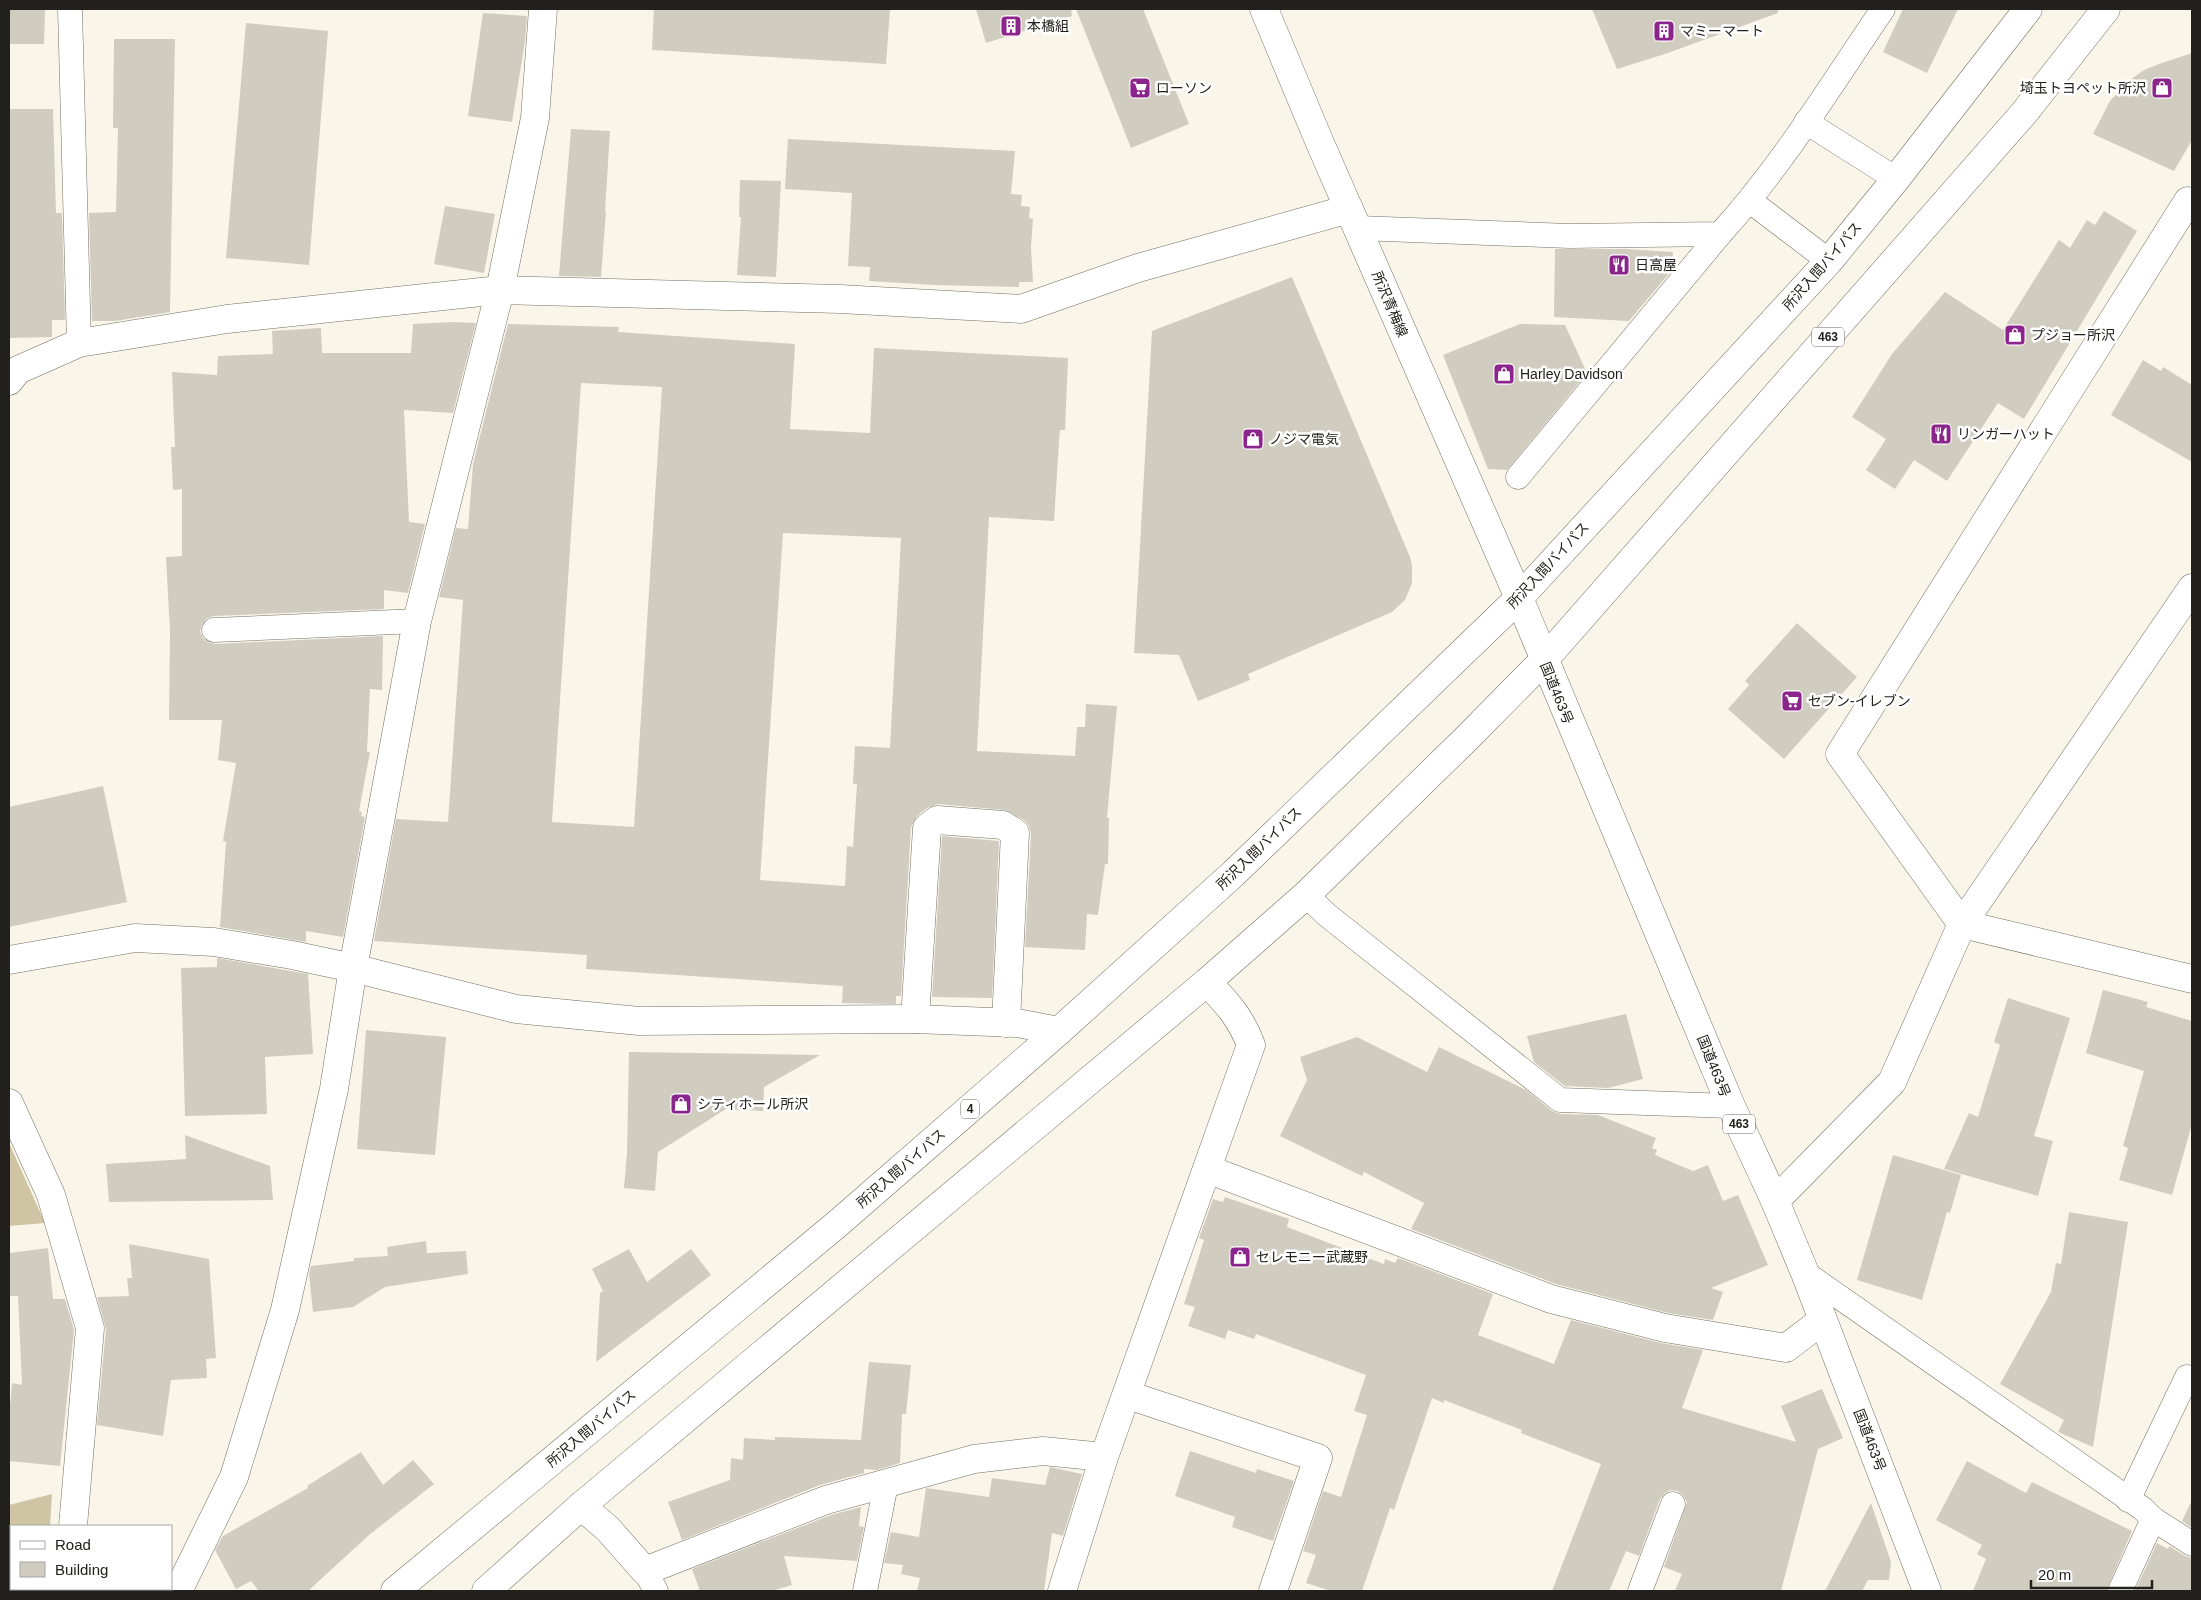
<svg xmlns="http://www.w3.org/2000/svg" width="2201" height="1600" font-family="Helvetica,'Noto Sans JP',sans-serif">
<rect width="100%" height="100%" fill="#f9f6e9"/>
<!-- green -->
<g fill="#cfc4a3">
<path d="M 9,1143 L 45,1223 L 9,1226 Z"/>
<path d="M 52,1494 L 50,1526 L 11,1526 L 11,1589 L 47,1589 L 47,1591 L 9,1591 L 9,1505 Z"/>
</g>
<!-- building -->
<g fill="#d0ccc0" fill-rule="evenodd">
<path d="M 9,9 L 45,9 L 44,44 L 9,44 Z"/>
<path d="M 654,9 L 890,9 L 886,64 L 652,50 Z"/>
<path d="M 976,9 L 1071,9 L 1072,16 L 986,43 Z"/>
<path d="M 1076,9 L 1143,9 L 1189,124 L 1131,148 Z"/>
<path d="M 1592,9 L 1778,9 L 1778,13 L 1665,54 L 1617,69 Z"/>
<path d="M 1903,9 L 1958,9 L 1927,73 L 1883,52 Z"/>
<path d="M 483,13 L 527,16 L 525,41 L 512,122 L 468,116 Z"/>
<path d="M 246,23 L 328,31 L 309,265 L 226,258 Z"/>
<path d="M 114,39 L 175,39 L 170,312 L 115,321 L 92,321 L 89,213 L 116,212 L 118,128 L 113,128 Z"/>
<path d="M 2192,53 L 2192,140 L 2174,171 L 2093,134 L 2110,101 L 2130,80 L 2144,70 L 2159,64 Z"/>
<path d="M 9,109 L 53,109 L 56,213 L 62,213 L 65,320 L 52,320 L 52,337 L 9,338 Z"/>
<path d="M 571,129 L 610,131 L 605,211 L 606,211 L 601,277 L 559,276 Z"/>
<path d="M 788,139 L 1015,151 L 1011,194 L 1022,195 L 1021,206 L 1030,207 L 1029,218 L 1033,219 L 1031,247 L 1033,282 L 1019,282 L 1019,287 L 935,285 L 869,281 L 870,267 L 848,266 L 852,193 L 785,189 Z"/>
<path d="M 740,180 L 781,181 L 776,277 L 737,275 L 741,217 L 739,217 Z"/>
<path d="M 445,206 L 495,214 L 484,273 L 434,264 Z"/>
<path d="M 2104,211 L 2137,231 L 2024,419 L 1998,403 L 1947,481 L 1914,460 L 1895,489 L 1866,470 L 1886,439 L 1852,417 L 1892,354 L 1945,292 L 2003,330 L 2059,240 L 2070,248 L 2087,220 L 2095,225 Z"/>
<path d="M 1555,249 L 1625,249 L 1673,252 L 1672,270 L 1629,321 L 1554,317 Z"/>
<path d="M 1292,277 L 1410,557 L 1412,565 L 1412,583 L 1405,600 L 1392,612 L 1248,674 L 1250,680 L 1198,701 L 1179,655 L 1134,653 L 1152,331 Z"/>
<path d="M 453,322 L 476,323 L 453,413 L 404,410 L 409,522 L 425,524 L 408,593 L 384,590 L 384,609 L 213,616 L 206,619 L 202,624 L 200,631 L 203,638 L 208,642 L 215,644 L 383,636 L 382,690 L 370,689 L 367,752 L 370,752 L 359,811 L 362,812 L 361,816 L 365,817 L 343,937 L 306,931 L 306,942 L 220,927 L 226,842 L 223,841 L 236,763 L 218,760 L 222,720 L 169,720 L 170,632 L 166,557 L 182,556 L 182,489 L 173,490 L 171,447 L 175,447 L 172,372 L 217,375 L 218,356 L 273,354 L 272,331 L 321,328 L 322,353 L 411,353 L 413,324 Z"/>
<path d="M 508,324 L 619,327 L 618,332 L 795,344 L 790,429 L 870,433 L 874,348 L 1068,358 L 1065,430 L 1060,430 L 1059,441 L 1054,521 L 989,517 L 977,751 L 1075,756 L 1077,727 L 1085,727 L 1086,704 L 1117,706 L 1107,818 L 1109,818 L 1108,864 L 1105,864 L 1098,915 L 1087,914 L 1085,950 L 1025,947 L 1031,834 L 1029,826 L 1024,820 L 1005,810 L 938,804 L 927,808 L 917,816 L 911,827 L 901,996 L 896,996 L 896,1004 L 842,1003 L 843,986 L 586,969 L 587,955 L 374,941 L 396,819 L 448,822 L 463,600 L 439,597 L 456,528 L 468,529 L 473,464 ZM 581,383 L 662,387 L 634,827 L 552,822 ZM 783,533 L 901,538 L 890,748 L 855,746 L 853,784 L 857,784 L 853,847 L 847,846 L 845,886 L 760,880 Z"/>
<path d="M 1520,324 L 1565,325 L 1587,373 L 1507,470 L 1488,469 L 1443,355 Z"/>
<path d="M 2143,360 L 2161,371 L 2163,367 L 2192,385 L 2192,462 L 2111,415 Z"/>
<path d="M 1797,623 L 1857,677 L 1784,759 L 1728,709 L 1749,685 L 1745,681 Z"/>
<path d="M 103,786 L 127,902 L 9,927 L 9,807 Z"/>
<path d="M 942,836 L 999,841 L 992,998 L 932,997 Z"/>
<path d="M 217,958 L 308,974 L 313,1054 L 265,1057 L 267,1114 L 185,1116 L 181,968 L 217,967 Z"/>
<path d="M 2103,990 L 2148,1002 L 2146,1007 L 2192,1021 L 2192,1124 L 2172,1195 L 2119,1180 L 2128,1148 L 2123,1146 L 2144,1071 L 2086,1053 Z"/>
<path d="M 2008,998 L 2070,1018 L 2034,1136 L 2053,1141 L 2038,1196 L 1944,1169 L 1969,1113 L 1978,1117 L 2000,1045 L 1994,1042 Z"/>
<path d="M 1626,1014 L 1643,1079 L 1608,1088 L 1565,1086 L 1534,1062 L 1527,1036 Z"/>
<path d="M 366,1030 L 446,1037 L 435,1155 L 357,1149 Z"/>
<path d="M 1357,1037 L 1427,1072 L 1439,1047 L 1526,1090 L 1552,1111 L 1560,1114 L 1598,1115 L 1656,1138 L 1652,1148 L 1657,1150 L 1655,1155 L 1693,1171 L 1708,1165 L 1723,1201 L 1738,1195 L 1768,1265 L 1711,1288 L 1723,1292 L 1713,1320 L 1668,1313 L 1556,1284 L 1411,1229 L 1424,1203 L 1364,1172 L 1362,1176 L 1280,1136 L 1307,1080 L 1300,1057 Z"/>
<path d="M 629,1052 L 820,1055 L 764,1087 L 763,1111 L 726,1109 L 658,1152 L 655,1191 L 624,1188 L 627,1153 Z"/>
<path d="M 185,1135 L 270,1166 L 273,1200 L 109,1202 L 106,1164 L 186,1159 Z"/>
<path d="M 1893,1155 L 1961,1175 L 1950,1213 L 1947,1212 L 1922,1300 L 1857,1280 Z"/>
<path d="M 1225,1197 L 1289,1219 L 1287,1227 L 1384,1264 L 1385,1259 L 1395,1263 L 1398,1258 L 1493,1294 L 1478,1335 L 1554,1364 L 1571,1320 L 1661,1343 L 1703,1350 L 1682,1408 L 1796,1442 L 1781,1406 L 1822,1389 L 1843,1438 L 1818,1449 L 1781,1591 L 1675,1591 L 1682,1574 L 1664,1567 L 1687,1502 L 1683,1495 L 1678,1491 L 1671,1490 L 1665,1493 L 1660,1499 L 1639,1556 L 1626,1551 L 1609,1591 L 1552,1591 L 1601,1464 L 1521,1433 L 1522,1430 L 1444,1400 L 1444,1403 L 1432,1398 L 1394,1510 L 1390,1508 L 1362,1591 L 1331,1591 L 1306,1583 L 1316,1555 L 1303,1551 L 1323,1491 L 1341,1497 L 1367,1415 L 1354,1411 L 1366,1375 L 1256,1334 L 1254,1339 L 1228,1330 L 1225,1339 L 1188,1326 L 1195,1307 L 1184,1304 L 1204,1240 L 1199,1238 L 1213,1199 L 1223,1202 Z"/>
<path d="M 2069,1212 L 2128,1222 L 2093,1447 L 2058,1432 L 2064,1420 L 2000,1384 L 2051,1292 L 2056,1263 L 2061,1264 Z"/>
<path d="M 426,1241 L 427,1253 L 466,1251 L 468,1274 L 385,1287 L 353,1307 L 313,1312 L 309,1274 L 311,1266 L 354,1261 L 354,1258 L 388,1256 L 387,1247 Z"/>
<path d="M 129,1244 L 209,1259 L 216,1358 L 206,1359 L 207,1378 L 171,1380 L 163,1436 L 97,1425 L 106,1329 L 97,1297 L 129,1296 L 127,1278 L 132,1278 Z"/>
<path d="M 48,1248 L 53,1299 L 65,1299 L 74,1330 L 60,1466 L 9,1461 L 9,1417 L 12,1383 L 22,1385 L 18,1296 L 9,1296 L 9,1253 Z"/>
<path d="M 629,1249 L 647,1282 L 691,1249 L 711,1275 L 596,1362 L 600,1293 L 603,1291 L 592,1269 Z"/>
<path d="M 869,1362 L 911,1365 L 906,1414 L 902,1414 L 900,1463 L 877,1470 L 864,1469 L 864,1473 L 820,1485 L 682,1540 L 668,1502 L 730,1480 L 731,1458 L 743,1460 L 744,1438 L 775,1440 L 775,1437 L 861,1440 Z"/>
<path d="M 1190,1451 L 1256,1473 L 1257,1469 L 1294,1481 L 1273,1541 L 1232,1527 L 1235,1517 L 1175,1496 Z"/>
<path d="M 361,1452 L 383,1485 L 413,1460 L 434,1484 L 369,1535 L 308,1591 L 259,1591 L 251,1581 L 236,1589 L 215,1550 L 223,1536 L 308,1488 L 307,1486 Z"/>
<path d="M 1967,1461 L 2026,1493 L 2032,1482 L 2132,1531 L 2106,1591 L 1973,1591 L 1986,1559 L 1977,1554 L 1982,1545 L 1936,1520 Z"/>
<path d="M 1050,1467 L 1082,1474 L 1063,1536 L 1052,1533 L 1044,1591 L 917,1591 L 920,1578 L 901,1574 L 903,1565 L 884,1563 L 891,1532 L 919,1537 L 926,1488 L 989,1497 L 992,1478 L 1045,1485 Z"/>
<path d="M 2192,1500 L 2192,1528 L 2182,1521 Z"/>
<path d="M 1871,1503 L 1891,1562 L 1889,1580 L 1868,1580 L 1862,1591 L 1825,1591 Z"/>
<path d="M 861,1507 L 859,1526 L 864,1527 L 857,1561 L 784,1556 L 792,1585 L 771,1591 L 700,1591 L 692,1569 L 831,1515 Z"/>
<path d="M 2157,1543 L 2168,1549 L 2169,1546 L 2185,1556 L 2192,1558 L 2192,1591 L 2135,1591 Z"/>
</g>
<g fill="none" stroke-linecap="round" stroke-linejoin="round">
<!-- lane casing -->
<g stroke="#726f64" stroke-width="25">
<g id="lane">
<path d="M 70,9 L 79,343"/>
<path d="M 1806,122 L 1896,179"/>
<path d="M 1750,201 L 1829,261"/>
<path d="M 1358,228 L 1569,236 L 1720,234 C 1782,166 1831,85 1883,9"/>
<path d="M 1518,477 L 1720,234"/>
<path d="M 214,630 L 417,621"/>
<path d="M 1306,895 L 1327,915 L 1560,1100 L 1731,1106"/>
<path d="M 1805,1273 L 2143,1509 L 2153,1519 L 2192,1544"/>
<path d="M 2128,1500 L 2187,1377 L 2192,1379"/>
<path d="M 645,1571 L 656,1591"/>
<path d="M 865,1591 L 886,1484"/>
<path d="M 1640,1591 L 1673,1504"/>
<path d="M 2120,1591 L 2153,1519"/>
</g>
</g>
<!-- street casing -->
<g stroke="#726f64" stroke-width="29">
<g id="street">
<path d="M 9,381 L 18,370 L 79,343 L 227,319 L 500,290 L 840,299 L 1021,309 L 1138,268 L 1349,209"/>
<path d="M 2192,588 L 1962,924 L 2192,979"/>
<path d="M 9,960 L 135,938 L 214,942 L 292,955 L 353,968 L 516,1009 L 639,1021 L 915,1019 L 1017,1023 L 1059,1031"/>
<path d="M 915,1019 L 927,828 L 937,820 L 1003,825 L 1015,833 L 1006,1023"/>
<path d="M 9,1103 L 51,1195 L 90,1328 L 73,1526"/>
<path d="M 1207,1169 L 1551,1299 L 1665,1328 L 1786,1348 L 1823,1320"/>
<path d="M 1775,1201 L 1892,1082 L 1962,924 L 1840,754 L 2188,201 L 2192,203"/>
<path d="M 1128,1395 L 1318,1458 L 1273,1591"/>
<path d="M 581,1506 L 608,1529 L 645,1571 L 826,1500 L 974,1459 L 1043,1451 L 1104,1457"/>
<path d="M 68,1591 L 68,1589"/>
<path d="M 178,1591 L 234,1477 L 285,1310 L 334,1089 L 353,968 L 417,621 L 500,290 L 535,118 L 543,9"/>
<path d="M 1062,1591 L 1104,1457 L 1251,1045 C 1241,1018 1227,1003 1207,982"/>
</g>
</g>
<!-- secondary casing -->
<g stroke="#726f64" stroke-width="29">
<path id="secondary" d="M 1264,9 L 1320,143 L 1519,598"/>
</g>
<!-- primary casing -->
<g stroke="#726f64" stroke-width="29">
<g id="primary">
<path d="M 395,1591 L 836,1225 L 1059,1031 L 1233,874 L 1519,598"/>
<path d="M 486,1591 L 581,1506 L 1207,982 L 1306,895 L 1466,739 L 1544,660"/>
</g>
</g>
<!-- highway casing -->
<g stroke="#726f64" stroke-width="29">
<g id="highway">
<path d="M 1544,660 L 2024,113 L 2106,9"/>
<path d="M 1927,1591 L 1805,1273 L 1775,1201 L 1731,1106 L 1519,598 L 1829,261 L 1896,179 L 2028,9"/>
</g>
</g>
<!-- lane -->
<use href="#lane" stroke="#fff" stroke-width="24"/>
<!-- street -->
<use href="#street" stroke="#fff" stroke-width="28"/>
<!-- secondary -->
<use href="#secondary" stroke="#fff" stroke-width="28"/>
<!-- primary -->
<use href="#primary" stroke="#fff" stroke-width="28"/>
<!-- highway -->
<use href="#highway" stroke="#fff" stroke-width="28"/>
</g>
<!-- icons -->
<defs>
<g id="building-square" transform="scale(1.125)"><rect x="-9" y="-9" width="18" height="18" rx="4" fill="#8c258b" stroke="#fff"/><path d="M-4-6H4V6H1V3H-1V6H-4ZM-2.5-4.3h1.7v1.8h-1.7ZM.8-4.3h1.7v1.8H.8ZM-2.5-1h1.7V.8h-1.7ZM.8-1h1.7V.8H.8Z" fill="#fff"/></g>
<g id="supermarket-square" transform="scale(1.125)"><rect x="-9" y="-9" width="18" height="18" rx="4" fill="#8c258b" stroke="#fff"/><path d="M-6-5.5h2.5l.6 2H6L4.5 2H-2.5L-4.4-4H-6ZM-1.5 3.2a1.3 1.3 0 1 0 .1 0ZM3 3.2a1.3 1.3 0 1 0 .1 0Z" fill="#fff"/></g>
<g id="shop-square" transform="scale(1.125)"><rect x="-9" y="-9" width="18" height="18" rx="4" fill="#8c258b" stroke="#fff"/><path d="M-5-2.5h2.3a2.7 3.5 0 0 1 5.4 0H5L5.5 6h-11ZM-1.5-2.5h3a1.5 2.3 0 0 0-3 0Z" fill="#fff"/></g>
<g id="restaurant-square" transform="scale(1.125)"><rect x="-9" y="-9" width="18" height="18" rx="4" fill="#8c258b" stroke="#fff"/><path d="M-5-6h1v4h1v-4h1v4h1v-4h1v5L-1.5 .5V6h-2V.5L-5-1ZM5-6V6H3V1.5H1.5Q1.5-4 5-6Z" fill="#fff"/></g>
</defs>
<g fill-rule="evenodd">
<use href="#building-square" x="1011" y="26"/>
<use href="#building-square" x="1664" y="31"/>
<use href="#supermarket-square" x="1140" y="88"/>
<use href="#shop-square" x="2162" y="88"/>
<use href="#restaurant-square" x="1619" y="265"/>
<use href="#shop-square" x="2015" y="335"/>
<use href="#shop-square" x="1504" y="374"/>
<use href="#restaurant-square" x="1941" y="434"/>
<use href="#shop-square" x="1253" y="439"/>
<use href="#supermarket-square" x="1792" y="701"/>
<use href="#shop-square" x="681" y="1104"/>
<use href="#shop-square" x="1240" y="1257"/>
</g>
<g text-anchor="middle" dominant-baseline="central" stroke-width="5" stroke-linejoin="round" paint-order="stroke">
<!-- shield labels -->
<g fill="#fff" stroke="#646360" stroke-width="1">
<rect x="1812" y="327.5" width="32" height="19" rx="4"/>
<rect x="961" y="1099.5" width="18" height="19" rx="4"/>
<rect x="1723" y="1114.5" width="32" height="19" rx="4"/>
</g>
<g font-size="12" font-weight="bold" fill="#22201c">
<text x="1828" y="337">463</text>
<text x="970" y="1109">4</text>
<text x="1739" y="1124">463</text>
</g>
<!-- poi labels -->
<g font-size="14" fill="#22201c" stroke="#fff" text-anchor="start">
<text x="1027" y="26">本橋組</text>
<text x="1680" y="31">マミーマート</text>
<text x="1156" y="88">ローソン</text>
<text x="2146" y="88" text-anchor="end">埼玉トヨペット所沢</text>
<text x="1635" y="265">日高屋</text>
<text x="2031" y="335">プジョー所沢</text>
<text x="1520" y="374">Harley Davidson</text>
<text x="1957" y="434">リンガーハット</text>
<text x="1269" y="439">ノジマ電気</text>
<text x="1808" y="701">セブン-イレブン</text>
<text x="697" y="1104">シティホール所沢</text>
<text x="1256" y="1257">セレモニー武蔵野</text>
</g>
<!-- street labels -->
<g font-size="14" fill="#22201c" stroke="#fff">
<text transform="translate(1822 266) rotate(-49)">所沢入間バイパス</text>
<text transform="translate(1390 304) rotate(67)">所沢青梅線</text>
<text transform="translate(1548 565) rotate(-47)">所沢入間バイパス</text>
<text transform="translate(1557 693) rotate(68)">国道463号</text>
<text transform="translate(1259 848) rotate(-44)">所沢入間バイパス</text>
<text transform="translate(1714 1066) rotate(68)">国道463号</text>
<text transform="translate(901 1168) rotate(-41)">所沢入間バイパス</text>
<text transform="translate(591 1428) rotate(-40)">所沢入間バイパス</text>
<text transform="translate(1870 1440) rotate(69)">国道463号</text>
</g>
</g>
<!-- border -->
<rect width="2201" height="1600" fill="none" stroke="#22201c" stroke-width="20"/>
<!-- legend -->
<rect x="10" y="1525" width="162" height="65" fill="#ffffff" stroke="#a7a6a4"/>
<rect x="20" y="1541" width="25" height="8" fill="#ffffff" stroke="#a7a6a4"/>
<text x="55" y="1550" font-size="15" fill="#22201c">Road</text>
<rect x="20" y="1562" width="25" height="15" fill="#d0ccc0" stroke="#a7a6a4"/>
<text x="55" y="1575" font-size="15" fill="#22201c">Building</text>
<!-- scale -->
<path d="M2031 1580v8h121v-8" fill="none" stroke="#22201c" stroke-width="2.5"/>
<text x="2038" y="1580" font-size="15" fill="#22201c" stroke="#ffffff" stroke-width="4" paint-order="stroke">20 m</text>
</svg>
